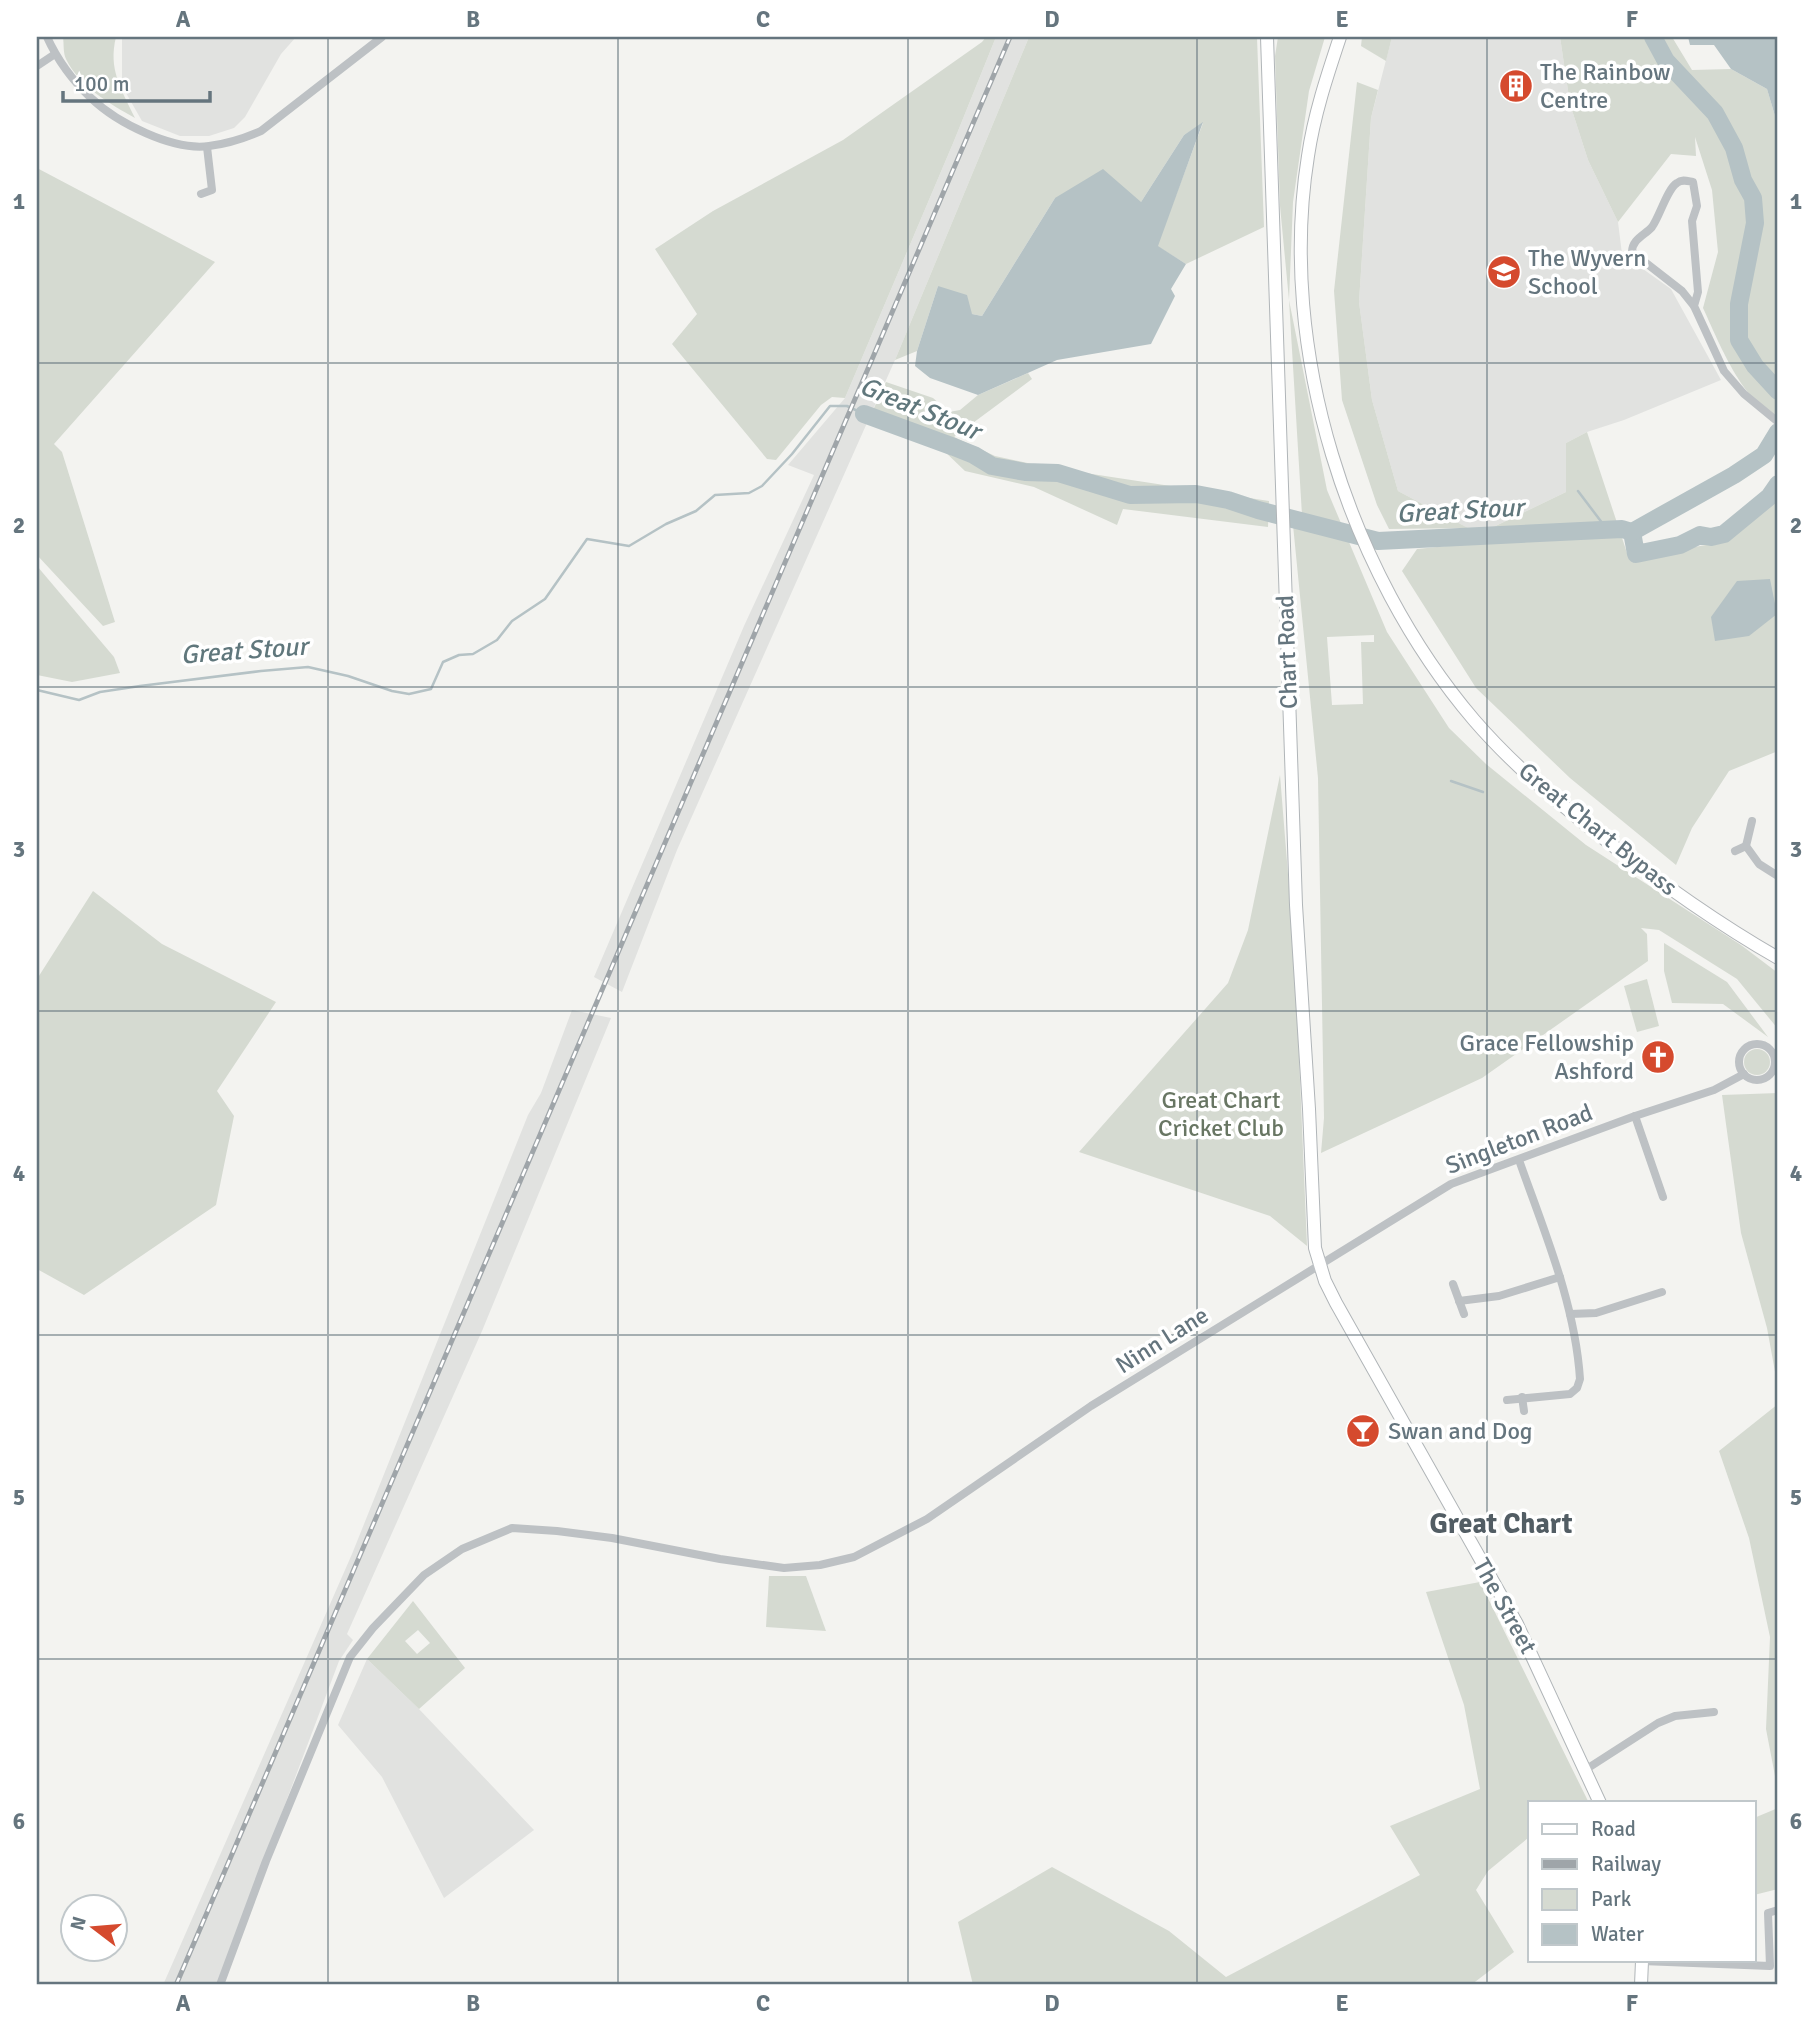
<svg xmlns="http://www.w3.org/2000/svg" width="1815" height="2022" font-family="Signika,sans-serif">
<rect width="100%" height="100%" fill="#f3f3f0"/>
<!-- built -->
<g fill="#e1e2e0">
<path d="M 122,37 L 296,37 L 281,54 L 245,117 L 234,128 L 209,136 L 180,136 L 142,121 L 122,86 Z"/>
<path d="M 996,37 L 1029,37 L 895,360 L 677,850 L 622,992 L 594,977 L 744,626 L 814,475 L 788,465 L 845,398 L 954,141 Z"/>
<path d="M 1392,37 L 1560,37 L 1570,104 L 1588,160 L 1618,222 L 1622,254 L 1671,289 L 1721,380 L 1624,420 L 1587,432 L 1566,443 L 1566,492 L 1479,534 L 1398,491 L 1372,400 L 1359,302 L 1371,118 Z"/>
<path d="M 572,1010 L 611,1018 L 482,1331 L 347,1634 L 353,1640 L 339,1661 L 217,1985 L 163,1985 L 352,1554 L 528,1115 L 541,1093 Z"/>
<path d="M 367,1659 L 419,1709 L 534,1830 L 444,1898 L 382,1777 L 338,1725 Z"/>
</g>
<!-- green -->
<g fill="#d5dad1" fill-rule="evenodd">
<path d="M 63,37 L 116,37 C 108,69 121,89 135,118 C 110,104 79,86 66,59 C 63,53 64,44 63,37 Z"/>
<path d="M 986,37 L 996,37 L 954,141 L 845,398 L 832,397 L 821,405 L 776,460 L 767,459 L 672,344 L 697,314 L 655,249 L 713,211 L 843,140 L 982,42 Z"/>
<path d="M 1029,37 L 1257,37 L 1264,227 L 1186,264 L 1157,246 L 1203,123 L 1184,135 L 1141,202 L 1055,198 L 982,316 L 972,314 L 938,286 L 917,351 L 895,360 Z"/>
<path d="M 1278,37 L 1325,37 L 1309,91 L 1293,202 L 1289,300 L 1327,490 L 1387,632 L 1449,728 L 1486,764 L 1586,845 L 1741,945 L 1778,973 L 1778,1029 L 1737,979 L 1659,930 L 1641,928 L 1647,934 L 1648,961 L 1482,1078 L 1321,1153 L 1324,1118 L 1318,778 L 1293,525 L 1302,515 L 1289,300 L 1280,206 L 1275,56 ZM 1374,635 L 1374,642 L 1361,642 L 1363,704 L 1332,705 L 1327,637 Z"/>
<path d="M 1362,37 L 1392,37 L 1386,61 L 1361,46 Z"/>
<path d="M 1560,37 L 1672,37 L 1692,70 L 1731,69 L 1767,89 L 1778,126 L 1778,416 C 1743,405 1718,340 1703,308 L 1718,252 L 1712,190 L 1695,137 L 1696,156 L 1671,154 L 1618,222 L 1588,160 L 1570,104 Z"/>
<path d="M 1357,82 L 1378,90 L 1371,118 L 1359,302 L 1372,400 L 1398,491 L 1468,528 L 1389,529 L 1377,505 L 1342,400 L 1334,291 Z"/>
<path d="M 37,168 L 215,262 L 54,444 L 62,452 L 115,622 L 103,626 L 37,555 Z"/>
<path d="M 1028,373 L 1032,379 L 954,437 L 995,456 L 1046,467 L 1269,501 L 1268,527 L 1123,509 L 1117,525 L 1034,487 L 965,471 L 941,448 L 868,421 L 886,382 L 933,398 L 949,412 L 960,410 L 978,395 Z"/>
<path d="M 1587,432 L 1629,559 L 1711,544 L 1730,538 L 1740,527 L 1778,499 L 1778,751 L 1729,771 L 1692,828 L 1676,865 L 1570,778 L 1476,688 L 1402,571 L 1417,549 L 1477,543 L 1479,534 L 1566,492 L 1566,443 Z"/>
<path d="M 37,566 L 114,657 L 120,673 L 72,682 L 37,675 Z"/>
<path d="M 1280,775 L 1295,961 L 1307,1246 L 1270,1216 L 1079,1152 L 1228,983 L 1248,930 Z"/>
<path d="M 93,891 L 162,944 L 276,1002 L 217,1091 L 234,1116 L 216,1205 L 84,1295 L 37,1269 L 37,979 Z"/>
<path d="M 1664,943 L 1727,982 L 1768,1037 L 1723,1004 L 1672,1003 L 1664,971 Z"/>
<path d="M 1647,979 L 1659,1026 L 1637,1032 L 1624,986 Z"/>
<circle cx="1757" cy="1062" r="13"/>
<path d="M 1778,1093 L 1778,1388 L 1767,1328 L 1741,1233 L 1722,1095 Z"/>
<path d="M 1778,1404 L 1778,1775 L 1775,1776 L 1766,1729 L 1770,1637 L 1749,1538 L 1719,1451 Z"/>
<path d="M 769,1576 L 806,1576 L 826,1631 L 766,1627 Z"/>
<path d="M 1480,1582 L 1589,1803 L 1530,1803 L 1530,1840 L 1528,1838 L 1488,1871 L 1476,1890 L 1514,1952 L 1471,1985 L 973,1985 L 958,1922 L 1052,1867 L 1169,1931 L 1226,1977 L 1420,1875 L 1390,1826 L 1480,1789 L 1464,1705 L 1426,1592 Z"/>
<path d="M 413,1601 L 465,1668 L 419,1709 L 367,1659 ZM 418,1630 L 430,1643 L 417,1654 L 405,1641 Z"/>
<path d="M 1778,1808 L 1778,1889 L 1754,1895 L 1754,1818 Z"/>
</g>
<!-- water -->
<g fill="#b5c2c5">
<path d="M 1688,37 L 1778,37 L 1778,126 L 1767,89 L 1731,69 L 1714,45 L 1690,45 Z"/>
<path d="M 1203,122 L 1158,246 L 1186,264 L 1171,289 L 1175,296 L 1151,344 L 1057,360 L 978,395 L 930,378 L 915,366 L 917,351 L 938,286 L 967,295 L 972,314 L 982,316 L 1055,198 L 1103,169 L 1141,202 L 1184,135 Z"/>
<path d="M 1770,579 L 1777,614 L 1749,636 L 1715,641 L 1711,617 L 1737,581 Z"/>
</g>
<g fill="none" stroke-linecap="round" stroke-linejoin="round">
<!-- stream -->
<g stroke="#b5c2c5" stroke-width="2.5">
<path d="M 1578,491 L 1606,528 L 1622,529"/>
<path d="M 37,690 L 79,700 L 100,692 L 140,686 L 261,671 L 308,667 L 348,676 L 392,691 L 409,694 L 431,689 L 443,662 L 459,655 L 473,654 L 497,640 L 512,621 L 545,599 L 587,539 L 629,546 L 666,524 L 696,511 L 715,495 L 749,493 L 762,486 L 792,454 L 830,406 L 847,406 L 864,414"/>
<path d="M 1451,781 L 1483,792"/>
</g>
<!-- river -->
<g stroke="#b5c2c5" stroke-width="18">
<path d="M 1653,37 L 1666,61 L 1715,113 L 1734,148 L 1743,180 L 1753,198 L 1755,223 L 1739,304 L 1739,340 L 1755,366 L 1778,391"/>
<path d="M 864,414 L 954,447 L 974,455 L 992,466 L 1025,472 L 1058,473 L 1130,495 L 1196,494 L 1228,500 L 1258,510 L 1378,541 L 1622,529 L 1632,532 L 1636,554 L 1680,545 L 1700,535 L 1711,537 L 1724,534 L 1769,497 L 1778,484"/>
<path d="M 1632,532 L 1734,475 L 1764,455 L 1778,432"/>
</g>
<!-- secondary casing -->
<g stroke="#b0b5b8" stroke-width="14">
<g id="secondary">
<path d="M 1267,37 L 1296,905 L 1309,1109 L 1315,1248 L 1325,1281 L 1336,1303 L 1517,1624 L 1600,1803"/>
<path d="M 1641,1985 L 1642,1961"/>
</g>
</g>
<!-- primary casing -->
<g stroke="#b1b5b8" stroke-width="14">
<path id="primary" d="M 1340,37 C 1327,76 1314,115 1308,156 C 1277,349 1348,572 1474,720 C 1511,763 1554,799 1598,834 C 1655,879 1715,922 1778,958"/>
</g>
<!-- street -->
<g stroke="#bdc1c4" stroke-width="8">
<path d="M 47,37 C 57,59 73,81 91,98 C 117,123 173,151 209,146 C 226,144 245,138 261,131 L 382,37"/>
<path d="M 37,66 L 55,54"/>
<path d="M 201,194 L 212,190 L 207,147"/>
<path d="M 1694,306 L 1698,292 L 1692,221 L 1697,206 L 1693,182 C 1687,181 1682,179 1677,183 C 1667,189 1660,216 1652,227 C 1645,235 1632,239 1632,252 L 1682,291 L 1694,306 L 1724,371 L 1744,394 L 1778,422"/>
<path d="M 1752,821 L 1746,846 L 1759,864 L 1778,876"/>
<path d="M 1735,851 L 1746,846"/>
<circle cx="1757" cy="1062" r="18"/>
<path d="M 1635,1116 L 1663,1197"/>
<path d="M 1453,1284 L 1464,1314"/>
<path d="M 1459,1301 L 1499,1296 L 1560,1277"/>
<path d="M 1570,1314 L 1596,1313 L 1662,1292"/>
<path d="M 1522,1397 L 1524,1411"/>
<path d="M 1507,1400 L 1570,1394 L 1577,1388 L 1580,1379 C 1575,1303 1544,1231 1519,1160"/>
<path d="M 1585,1770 L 1658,1723 L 1675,1716 L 1714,1712"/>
<path d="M 1642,1961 L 1770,1966 L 1768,1913 L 1778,1910"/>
<path d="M 220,1985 L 266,1861 L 350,1657 L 373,1628 L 424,1575 L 462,1549 L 512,1528 L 557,1531 L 612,1538 L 720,1559 L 784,1568 L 820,1565 L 854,1557 L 927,1519 L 1091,1406 L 1451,1184 L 1635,1116 L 1714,1090 L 1744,1074"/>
</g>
<!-- secondary -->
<use href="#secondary" stroke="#fff" stroke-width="12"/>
<!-- primary -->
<use href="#primary" stroke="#fff" stroke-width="12"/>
<!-- rail casing -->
<g stroke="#9fa5a9" stroke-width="5">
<path id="rail" d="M 176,1985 L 1010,37"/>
</g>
<!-- rail -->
<use href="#rail" stroke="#fff" stroke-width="2.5" stroke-dasharray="8" stroke-linecap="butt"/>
</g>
<!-- grid -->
<path fill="none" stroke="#65757e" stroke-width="2" stroke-opacity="0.55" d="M 328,37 L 328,1985M 618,37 L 618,1985M 908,37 L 908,1985M 1197,37 L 1197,1985M 1487,37 L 1487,1985M 37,363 L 1778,363M 37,687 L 1778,687M 37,1011 L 1778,1011M 37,1335 L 1778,1335M 37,1659 L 1778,1659"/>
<!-- icons -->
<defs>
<g id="building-disc" transform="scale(1.75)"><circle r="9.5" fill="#d54a2e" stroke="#fff"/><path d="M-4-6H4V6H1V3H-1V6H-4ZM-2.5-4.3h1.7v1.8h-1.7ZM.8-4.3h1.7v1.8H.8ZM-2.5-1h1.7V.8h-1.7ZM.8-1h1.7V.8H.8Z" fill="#fff"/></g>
<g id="school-disc" transform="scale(1.75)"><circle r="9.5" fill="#d54a2e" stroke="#fff"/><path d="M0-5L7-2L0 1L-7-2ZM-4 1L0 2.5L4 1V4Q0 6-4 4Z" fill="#fff"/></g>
<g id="church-disc" transform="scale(1.75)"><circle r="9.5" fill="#d54a2e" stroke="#fff"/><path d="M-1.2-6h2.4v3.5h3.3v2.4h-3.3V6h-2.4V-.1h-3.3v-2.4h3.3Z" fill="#fff"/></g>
<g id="bar-disc" transform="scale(1.75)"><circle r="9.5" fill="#d54a2e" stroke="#fff"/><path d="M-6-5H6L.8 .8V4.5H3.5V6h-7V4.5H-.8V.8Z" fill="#fff"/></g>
</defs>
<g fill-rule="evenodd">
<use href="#building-disc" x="1516" y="86"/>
<use href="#school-disc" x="1504" y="272"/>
<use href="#church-disc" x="1658" y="1057"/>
<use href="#bar-disc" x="1363" y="1431"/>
</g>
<g text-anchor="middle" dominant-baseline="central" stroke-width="7" stroke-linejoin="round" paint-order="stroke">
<!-- poi labels -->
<g font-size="24" fill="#65757e" stroke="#fff" text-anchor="start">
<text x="1540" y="72">The Rainbow<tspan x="1540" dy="28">Centre</tspan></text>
<text x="1528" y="258">The Wyvern<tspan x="1528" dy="28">School</tspan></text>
<text x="1634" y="1043" text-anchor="end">Grace Fellowship<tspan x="1634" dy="28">Ashford</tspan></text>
<text x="1388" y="1431">Swan and Dog</text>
</g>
<!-- street labels -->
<g font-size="24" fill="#65757e" stroke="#fff">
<text transform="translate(1287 652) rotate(-92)">Chart Road</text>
<text transform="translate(1598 829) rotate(39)">Great Chart Bypass</text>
<text transform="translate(1519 1139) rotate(-21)">Singleton Road</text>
<text transform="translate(1162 1340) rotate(-32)">Ninn Lane</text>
<text transform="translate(1505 1606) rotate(61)">The Street</text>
</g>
<!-- park labels -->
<g font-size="24" fill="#687663" stroke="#fff">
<text x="1221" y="1100">Great Chart<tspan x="1221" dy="28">Cricket Club</tspan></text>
</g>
<!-- water labels -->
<g font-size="26" font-style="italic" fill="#60777c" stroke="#fff">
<text transform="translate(920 409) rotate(22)">Great Stour</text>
<text transform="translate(1460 511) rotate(-3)">Great Stour</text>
<text transform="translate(244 651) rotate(-4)">Great Stour</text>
</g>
<!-- quarter labels -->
<g font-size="28" font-weight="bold" fill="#525d64" stroke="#fff">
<text x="1501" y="1524">Great Chart</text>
</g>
</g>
<!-- border -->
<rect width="1815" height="2022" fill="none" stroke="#ffffff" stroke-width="77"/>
<!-- legend -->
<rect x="1528" y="1801" width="228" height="161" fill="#ffffff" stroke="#c1c8cb" stroke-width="2"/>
<rect x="1542" y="1824" width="35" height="10" fill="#ffffff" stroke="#c1c8cb" stroke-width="2"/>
<text x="1591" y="1836" font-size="21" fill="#65757e">Road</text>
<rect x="1542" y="1859" width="35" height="10" fill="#9fa5a9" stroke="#c1c8cb" stroke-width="2"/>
<text x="1591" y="1871" font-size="21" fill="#65757e">Railway</text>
<rect x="1542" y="1889" width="35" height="21" fill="#d5dad1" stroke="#c1c8cb" stroke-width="2"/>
<text x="1591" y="1906" font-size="21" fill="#65757e">Park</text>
<rect x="1542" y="1924" width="35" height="21" fill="#b5c2c5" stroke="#c1c8cb" stroke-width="2"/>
<text x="1591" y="1941" font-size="21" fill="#65757e">Water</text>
<!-- north arrow -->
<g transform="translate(94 1928) rotate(286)"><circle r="33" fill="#ffffff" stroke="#c1c8cb" stroke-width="2"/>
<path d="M0-5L12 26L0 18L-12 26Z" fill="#d54a2e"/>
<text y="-10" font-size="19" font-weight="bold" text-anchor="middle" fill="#65757e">N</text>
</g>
<!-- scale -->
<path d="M63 91v10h147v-10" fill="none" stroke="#65757e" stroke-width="3.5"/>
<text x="74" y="91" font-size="21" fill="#65757e" stroke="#ffffff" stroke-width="5" paint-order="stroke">100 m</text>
<rect x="38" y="38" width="1738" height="1945" fill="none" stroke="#65757e" stroke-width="2.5"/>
<g font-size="23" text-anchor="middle" font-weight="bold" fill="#65757e">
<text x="183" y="27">A</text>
<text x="473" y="27">B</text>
<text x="763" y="27">C</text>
<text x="1052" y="27">D</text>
<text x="1342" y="27">E</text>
<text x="1632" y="27">F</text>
<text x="19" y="209">1</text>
<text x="1796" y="209">1</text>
<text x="19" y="533">2</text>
<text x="1796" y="533">2</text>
<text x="19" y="857">3</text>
<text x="1796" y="857">3</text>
<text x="19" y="1181">4</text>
<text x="1796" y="1181">4</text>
<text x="19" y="1505">5</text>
<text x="1796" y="1505">5</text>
<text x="19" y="1829">6</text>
<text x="1796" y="1829">6</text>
<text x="183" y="2011">A</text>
<text x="473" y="2011">B</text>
<text x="763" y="2011">C</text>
<text x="1052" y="2011">D</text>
<text x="1342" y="2011">E</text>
<text x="1632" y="2011">F</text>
</g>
</svg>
